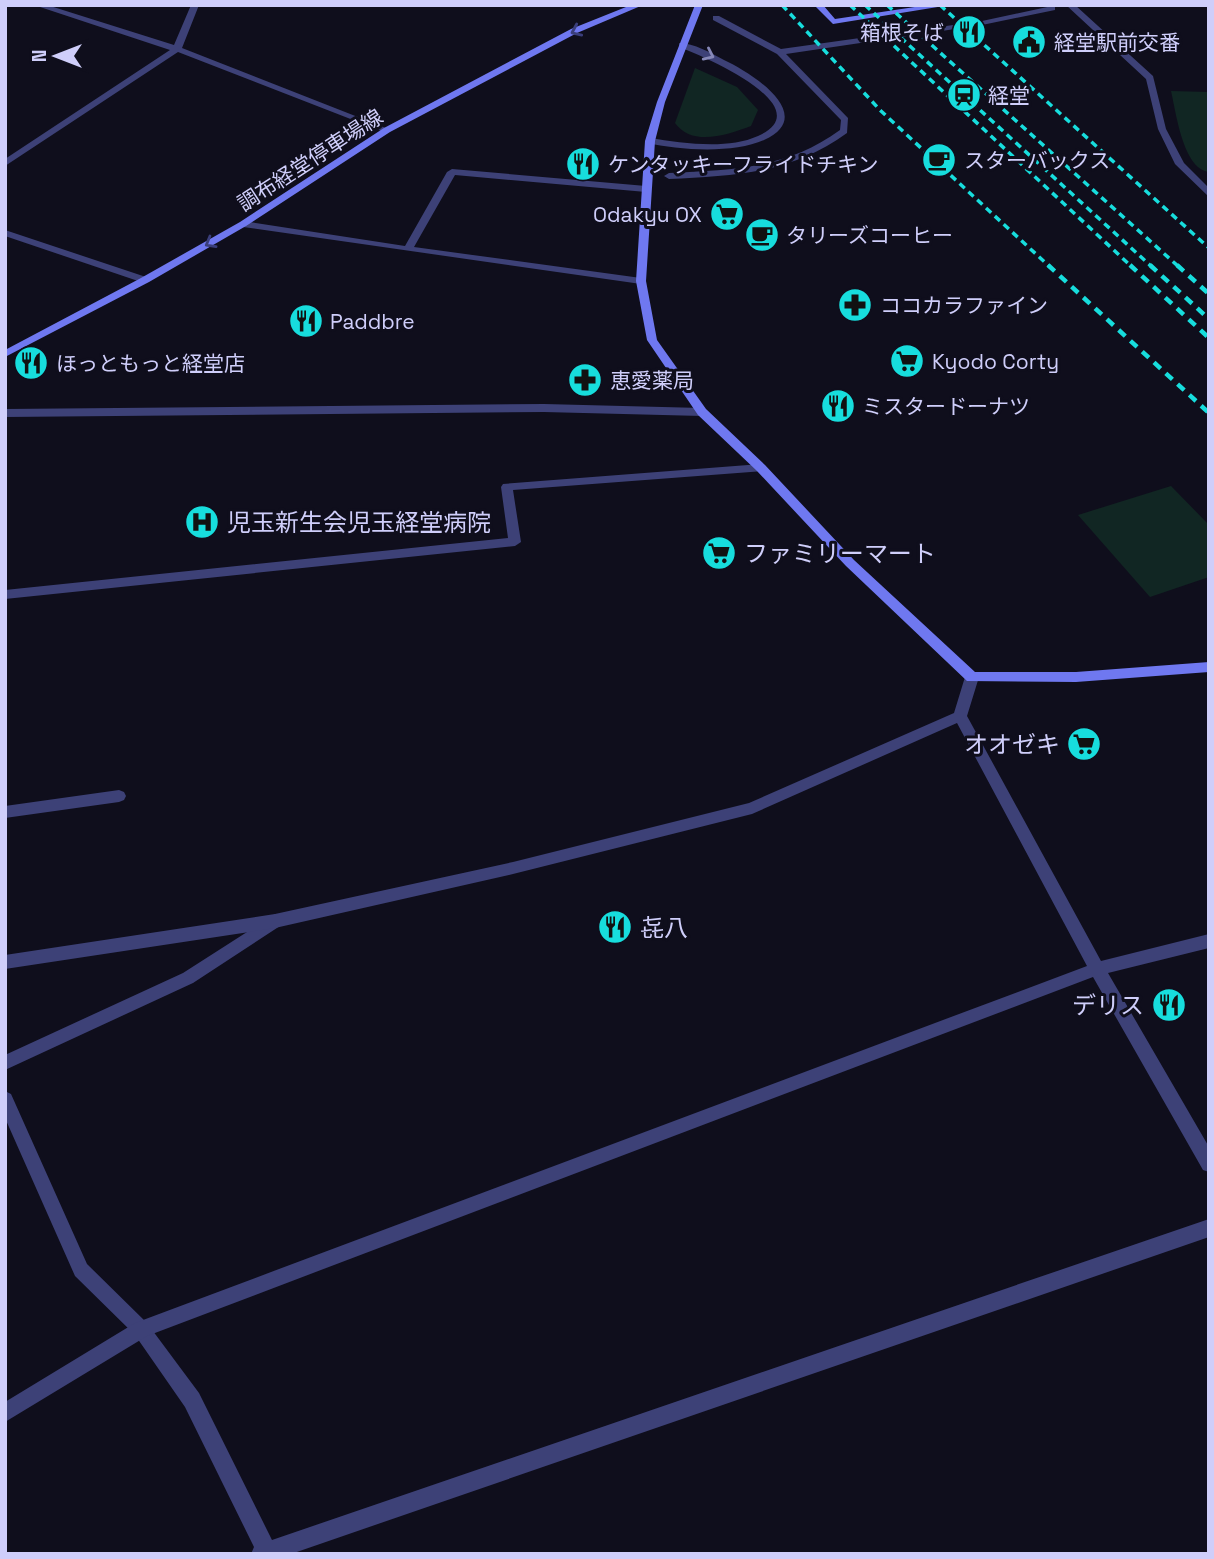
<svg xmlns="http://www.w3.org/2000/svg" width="1214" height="1559" font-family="'Space Grotesk','Noto Sans JP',sans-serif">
<rect width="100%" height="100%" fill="#0f0e1c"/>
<!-- green -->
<g fill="#112623">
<path d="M 695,68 L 737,87 L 758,110 L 751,126 C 727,135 692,147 675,123 Z"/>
<path d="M 1171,91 L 1209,92 L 1209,172 C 1183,169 1176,112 1171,91 Z"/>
<path d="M 1171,486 L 1209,525 L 1209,577 L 1150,597 L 1078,515 Z"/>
</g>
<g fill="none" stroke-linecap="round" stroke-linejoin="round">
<!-- lane -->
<g fill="#3d4177" fill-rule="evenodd">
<path d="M 679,43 C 694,43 711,53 724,60 C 750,72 819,115 764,140 C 733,154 679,150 647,143 L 647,139 L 650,138 C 682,143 727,150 758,136 C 823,107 701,55 679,47 Z"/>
<path d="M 452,169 L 646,186 L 651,189 L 646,192 L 455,175 L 414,247 L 641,278 L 646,281 L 641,284 L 243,227 L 238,224 L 243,221 L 405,246 L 447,172 Z"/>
<path d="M 761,464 L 767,468 L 765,471 L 513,490 L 521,542 L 515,546 L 5,599 L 5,590 L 508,538 L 501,487 L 503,484 Z"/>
<path d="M 119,790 L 124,792 L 126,796 L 124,800 L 119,802 L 5,818 L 5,806 Z"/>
<path d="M 275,914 L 280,916 L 283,921 L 280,926 L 193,983 L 5,1070 L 5,1055 L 183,973 Z"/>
<path d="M 5,1091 L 11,1094 L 87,1264 L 147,1323 L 199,1393 L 272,1540 L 1209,1219 L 1209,1237 L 291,1554 L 251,1554 L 254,1547 L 185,1407 L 135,1335 L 75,1276 L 5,1118 Z"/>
</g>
<!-- street -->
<g fill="#3d4177" fill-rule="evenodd">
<path d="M 34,5 L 47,5 L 174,45 L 191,5 L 199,5 L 182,48 L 391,130 L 384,132 L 178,52 L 5,166 L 5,159 L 170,50 Z"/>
<path d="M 1066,5 L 1075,5 L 1153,76 L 1166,129 L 1184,163 L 1209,188 L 1209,197 L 1175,164 L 1158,129 L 1146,79 Z"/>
<path d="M 1052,6 L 1055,6 L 1055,10 L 982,25 L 786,54 L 848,118 L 847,133 C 793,173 734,176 669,179 L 664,176 L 669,173 C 731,170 787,169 840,130 L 841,120 L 777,54 L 713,20 L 713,16 L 719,16 L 781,49 L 982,21 Z"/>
<path d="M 5,230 L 149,278 L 150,280 L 141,282 L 5,236 Z"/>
<path d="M 544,404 L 702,408 L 708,412 L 702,416 L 544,412 L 5,417 L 5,409 Z"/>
<path d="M 972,672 L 979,677 L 967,716 L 1101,961 L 1209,934 L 1209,948 L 1108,973 L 1209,1147 L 1209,1172 L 1203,1170 L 1093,977 L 147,1336 L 5,1422 L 5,1402 L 135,1323 L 1087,966 L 957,723 L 752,814 L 513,874 L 275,928 L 5,969 L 5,955 L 275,914 L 513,862 L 749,803 L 954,713 L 965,677 Z"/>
</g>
<!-- secondary -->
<g fill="#6f78f0" fill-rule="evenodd">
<path d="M 631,5 L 643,5 L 577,33 L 390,132 L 246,226 L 149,282 L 5,357 L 5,350 L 141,278 L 240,222 L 384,128 L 571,29 Z"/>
<path d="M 695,5 L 703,5 L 665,102 L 655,141 L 646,281 L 657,340 L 706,409 L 765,465 L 854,560 L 975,672 L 1076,672 L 1209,662 L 1209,672 L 1076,682 L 967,681 L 846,566 L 757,471 L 698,415 L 647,340 L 636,281 L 645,141 L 657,102 Z"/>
<path d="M 814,5 L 823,5 L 835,19 L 928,5 L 950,5 L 833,24 Z"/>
</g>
<!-- rail-far1 -->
<g stroke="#17dddd" stroke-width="3.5" stroke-dasharray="7 5" stroke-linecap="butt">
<path d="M 782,5 L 881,111 L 1050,267"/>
<path d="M 850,5 L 1132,267"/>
<path d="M 865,5 L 1152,267"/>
<path d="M 887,5 L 1179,267"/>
<path d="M 940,5 L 1209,248"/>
</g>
<!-- rail -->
<g stroke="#17dddd" stroke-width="4.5" stroke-dasharray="9 7" stroke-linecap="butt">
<path d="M 1048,265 L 1209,413"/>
<path d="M 1130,265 L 1209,338"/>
<path d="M 1150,265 L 1209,319"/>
<path d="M 1177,265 L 1209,294"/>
</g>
</g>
<!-- one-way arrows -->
<defs><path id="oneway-chevron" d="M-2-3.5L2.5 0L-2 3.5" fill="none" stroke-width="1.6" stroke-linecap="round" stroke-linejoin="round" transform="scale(1.75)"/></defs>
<g stroke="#3a3e7b">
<use href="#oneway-chevron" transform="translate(576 31) rotate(156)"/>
<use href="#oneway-chevron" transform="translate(210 243) rotate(150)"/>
</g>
<use stroke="#8688b8" href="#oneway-chevron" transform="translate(709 55) rotate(25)"/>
<!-- icons -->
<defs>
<g id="restaurant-disc" transform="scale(1.75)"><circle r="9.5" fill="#17dddd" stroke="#0f0e1c"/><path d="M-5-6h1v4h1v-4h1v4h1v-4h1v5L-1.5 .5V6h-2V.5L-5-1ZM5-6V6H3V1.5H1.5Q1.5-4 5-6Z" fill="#111"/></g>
<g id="civic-disc" transform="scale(1.75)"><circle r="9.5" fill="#17dddd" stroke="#0f0e1c"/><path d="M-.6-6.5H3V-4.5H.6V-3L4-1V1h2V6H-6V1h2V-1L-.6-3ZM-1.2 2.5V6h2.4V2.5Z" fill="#111"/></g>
<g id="station-disc" transform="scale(1.75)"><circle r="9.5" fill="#17dddd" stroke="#0f0e1c"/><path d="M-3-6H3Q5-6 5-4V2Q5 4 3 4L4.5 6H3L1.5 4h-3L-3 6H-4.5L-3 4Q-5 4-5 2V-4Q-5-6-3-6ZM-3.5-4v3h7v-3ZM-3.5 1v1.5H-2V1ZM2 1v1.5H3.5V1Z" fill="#111"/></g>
<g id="cafe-disc" transform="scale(1.75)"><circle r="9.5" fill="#17dddd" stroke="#0f0e1c"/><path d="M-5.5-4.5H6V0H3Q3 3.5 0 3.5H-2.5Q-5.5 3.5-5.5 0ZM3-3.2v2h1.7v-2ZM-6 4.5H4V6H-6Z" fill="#111"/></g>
<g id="supermarket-disc" transform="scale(1.75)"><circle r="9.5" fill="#17dddd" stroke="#0f0e1c"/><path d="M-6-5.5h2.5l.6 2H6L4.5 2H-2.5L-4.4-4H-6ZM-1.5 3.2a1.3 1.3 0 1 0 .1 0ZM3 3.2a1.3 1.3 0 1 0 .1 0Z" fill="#111"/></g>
<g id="pharmacy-disc" transform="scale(1.75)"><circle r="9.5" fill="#17dddd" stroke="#0f0e1c"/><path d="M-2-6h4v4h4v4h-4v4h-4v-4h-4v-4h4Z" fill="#111"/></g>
<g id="hospital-disc" transform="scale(1.75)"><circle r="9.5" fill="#17dddd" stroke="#0f0e1c"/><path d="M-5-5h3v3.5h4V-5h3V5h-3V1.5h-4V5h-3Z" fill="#111"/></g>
</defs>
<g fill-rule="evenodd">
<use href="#restaurant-disc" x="969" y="32"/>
<use href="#civic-disc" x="1029" y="42"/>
<use href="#station-disc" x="964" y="95"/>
<use href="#cafe-disc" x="939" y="160"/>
<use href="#restaurant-disc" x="583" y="164"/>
<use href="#supermarket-disc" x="727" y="214"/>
<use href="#cafe-disc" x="762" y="235"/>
<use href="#pharmacy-disc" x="855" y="305"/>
<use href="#restaurant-disc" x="306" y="321"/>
<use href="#supermarket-disc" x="907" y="361"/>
<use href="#restaurant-disc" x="31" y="363"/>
<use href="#pharmacy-disc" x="585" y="380"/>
<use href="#restaurant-disc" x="838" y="406"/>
<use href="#hospital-disc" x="202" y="522"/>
<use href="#supermarket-disc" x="719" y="553"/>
<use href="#supermarket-disc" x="1084" y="744"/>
<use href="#restaurant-disc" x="615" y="927"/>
<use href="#restaurant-disc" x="1169" y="1005"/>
</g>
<g text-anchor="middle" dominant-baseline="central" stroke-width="6" stroke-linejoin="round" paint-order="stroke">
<!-- far-poi labels -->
<g font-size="21" fill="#cfcefa" stroke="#0f0e1c" text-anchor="start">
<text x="944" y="32" text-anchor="end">箱根そば</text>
<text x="1054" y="42">経堂駅前交番</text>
<text x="988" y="95">経堂</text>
<text x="964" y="160">スターバックス</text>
<text x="608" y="164">ケンタッキーフライドチキン</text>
<text x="702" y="214" text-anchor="end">Odakyu OX</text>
<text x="786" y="235">タリーズコーヒー</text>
<text x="880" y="305">ココカラファイン</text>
<text x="330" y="321">Paddbre</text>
<text x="932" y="361">Kyodo Corty</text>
<text x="56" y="363">ほっともっと経堂店</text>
<text x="610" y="380">恵愛薬局</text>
<text x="862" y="406">ミスタードーナツ</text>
</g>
<!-- far-street labels -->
<g font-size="21" fill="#cfcefa" stroke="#0f0e1c">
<text transform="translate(310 160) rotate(-33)">調布経堂停車場線</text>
</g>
<!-- poi labels -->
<g font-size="24" fill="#cfcefa" stroke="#0f0e1c" text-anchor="start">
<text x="227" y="522">児玉新生会児玉経堂病院</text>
<text x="744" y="553">ファミリーマート</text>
<text x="1060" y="744" text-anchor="end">オオゼキ</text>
<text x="640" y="927">㐂八</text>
<text x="1144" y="1005" text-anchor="end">デリス</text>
</g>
</g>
<!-- border -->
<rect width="1214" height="1559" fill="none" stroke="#cfcefa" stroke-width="14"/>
<!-- north arrow -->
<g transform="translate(56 56) rotate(270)" stroke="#0f0e1c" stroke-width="5" paint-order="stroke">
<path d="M0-5L12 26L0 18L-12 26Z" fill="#cfcefa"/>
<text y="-10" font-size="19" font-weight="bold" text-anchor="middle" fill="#cfcefa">N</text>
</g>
</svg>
